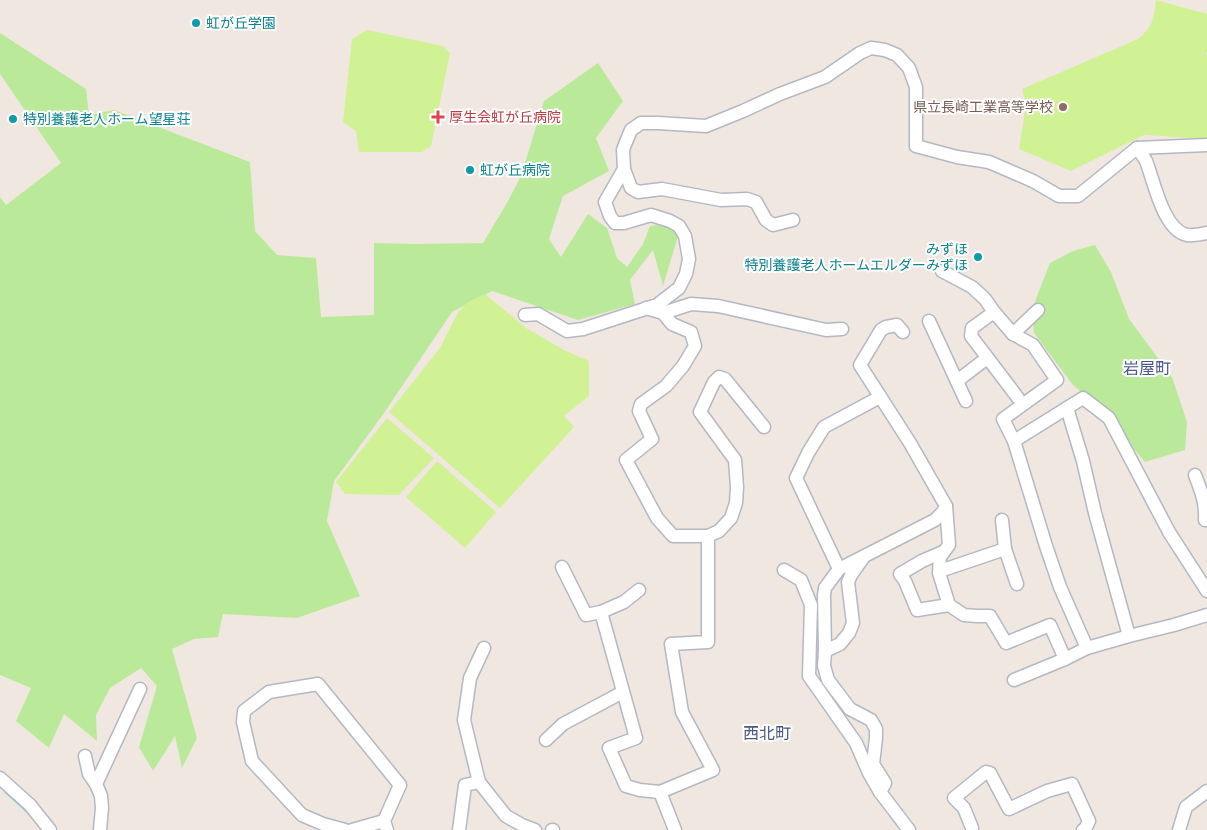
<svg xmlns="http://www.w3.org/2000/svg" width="1207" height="830" font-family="'Fira Sans Condensed','Noto Sans JP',sans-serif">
<rect width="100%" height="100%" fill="#f0e8e0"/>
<!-- green -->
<g fill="#bbe99a">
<path d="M 0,33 L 86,89 L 89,115 L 114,110 L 250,162 L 255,231 L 277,255 L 316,258 L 321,317 L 374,315 L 374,243 L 417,244 L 483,243 L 507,203 L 521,176 L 544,101 L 598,63 L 623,101 L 596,138 L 609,171 L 563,196 L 549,239 L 561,257 L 588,214 L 607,228 L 617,258 L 627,267 L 643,244 L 650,226 L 666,224 L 678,236 L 663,286 L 653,250 L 630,280 L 635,304 L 578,320 L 492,291 L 452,312 L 382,416 L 334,481 L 327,521 L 360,596 L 297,618 L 223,614 L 218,637 L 194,639 L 172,649 L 197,738 L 182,768 L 175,736 L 153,771 L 139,747 L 157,686 L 141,668 L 110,688 L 96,715 L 97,741 L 64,714 L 49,748 L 16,721 L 31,688 L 0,675 L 0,197 L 6,205 L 61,163 L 0,74 Z"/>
<path d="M 1095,245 L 1111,272 L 1129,319 L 1172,377 L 1187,422 L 1185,450 L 1145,462 L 1096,405 L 1073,385 L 1034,333 L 1032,309 L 1050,263 L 1073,251 Z"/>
</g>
<!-- pitch -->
<g fill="#d1f195">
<path d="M 1156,0 L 1207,14 L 1207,52 L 1206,53 L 1207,57 L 1207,139 L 1144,135 L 1071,171 L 1019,149 L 1026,105 L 1022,89 L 1138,39 C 1154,25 1153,21 1156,0 Z"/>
<path d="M 367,30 L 443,46 L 450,53 L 431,146 L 422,152 L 359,152 L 356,131 L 343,122 L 352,39 Z"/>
<path d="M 485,294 L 526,328 L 564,350 L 589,361 L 589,396 L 564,416 L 574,427 L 500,508 L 389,412 L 440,348 L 458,312 L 468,302 Z"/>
<path d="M 387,418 L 434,458 L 399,495 L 345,494 L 336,482 Z"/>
<path d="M 437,461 L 496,512 L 465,548 L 406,497 Z"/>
</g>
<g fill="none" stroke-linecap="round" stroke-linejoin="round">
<!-- stream -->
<path stroke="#6ddef8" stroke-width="3" d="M 6,792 L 29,813"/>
<!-- street casing -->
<g stroke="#b4b8c2" stroke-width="15">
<g id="street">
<path d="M 1137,148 C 1140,152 1144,157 1146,161 C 1154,181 1163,230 1187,235 C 1193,236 1201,234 1207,233"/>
<path d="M 624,169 L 631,188 L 638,192 L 662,189 L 721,200 L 747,199 L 756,202 L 766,220 L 773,225 L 793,220"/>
<path d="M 942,271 L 972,287 L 985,299 L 994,312 L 1013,334 L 1033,345 L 1057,380 L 1003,419 L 1014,441 L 1046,546 L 1060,587 L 1087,648"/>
<path d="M 646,308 L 663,313 L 672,324 L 691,332 L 695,346 L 683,366 L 666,386 L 641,404 L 639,411 L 652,439 L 626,460 L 657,518 L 673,536 L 708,536 L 719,531 L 731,518 L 736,503 L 737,487 L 735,460 L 700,412 L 714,382 L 719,377 L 725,379 L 764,427"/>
<path d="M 994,312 L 972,328 L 971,336 L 1018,398"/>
<path d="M 663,313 L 691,304 L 718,306 L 826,330 L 842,329"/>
<path d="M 525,315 L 538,314 L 567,331 L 583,329 L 657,305 L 679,288 L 686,274 L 689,259 L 685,236 L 679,226 L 670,221 L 651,215 L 624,223 L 615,223 L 610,216 L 605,202 L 624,169 L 623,150 L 626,142 L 631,130 L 641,123 L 658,123 L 706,126 L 743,111 L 780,94 L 825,77 L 860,53 L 871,48 L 885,50 L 897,55 L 909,68 L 916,87 L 916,146 L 957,157 L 989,162 L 1033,181 L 1059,196 L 1078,196 L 1137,148 L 1207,145"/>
<path d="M 929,321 L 966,401"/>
<path d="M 1013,334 L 1038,310"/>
<path d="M 957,381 L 987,358"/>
<path d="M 1067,408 L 1083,461 L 1095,513 L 1129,636"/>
<path d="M 1014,441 L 1083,398 L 1109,418 L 1169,532 L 1207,591"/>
<path d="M 1195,475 C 1201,491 1206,502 1205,520"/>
<path d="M 946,506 L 949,545 L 940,557 L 939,573 L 949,605 L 964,615 L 977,616 L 990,616 L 1006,643 L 1050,625 L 1065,659 L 1014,680"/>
<path d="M 1002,520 L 1005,549 L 1017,584"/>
<path d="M 943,552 L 922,561 L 900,574 L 905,581 L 917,610 L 949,605"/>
<path d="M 562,567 L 586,615 L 601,612 L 624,602 L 639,590"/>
<path d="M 839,569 L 796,478 L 808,453 L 824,427 L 880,397"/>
<path d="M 784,570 L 801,580 L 811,605 L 809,676 L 856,743 L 869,773 L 880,792 L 909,830"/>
<path d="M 940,571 L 1005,549"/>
<path d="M 601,612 L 636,738 L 609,748 L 626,786 L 640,790 L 660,792"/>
<path d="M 484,648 L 470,678 L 464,720 L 479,782 L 506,816 L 522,825 L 535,830"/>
<path d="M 825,651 L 840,644 L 849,633 L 853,623 L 848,582 L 851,575 L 863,558"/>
<path d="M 1065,659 L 1087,648 L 1129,636 L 1174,625 L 1207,615"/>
<path d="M 546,740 L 563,724 L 623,692"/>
<path d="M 85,756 L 89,774 L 96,784 L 101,796 L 102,808 L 100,830"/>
<path d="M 0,778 L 30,805 L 50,830"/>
<path d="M 96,784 L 140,689"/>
<path d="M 880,792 L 885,783 L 873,764 L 876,738 L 876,729 L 871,720 L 850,709 L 828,680 L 824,666 L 825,651 L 824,595 L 825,588 L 839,569 L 935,520 L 943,512 L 946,506 L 910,443 L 860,365 L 881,330 L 886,327 L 897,325 L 903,332"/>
<path d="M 972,828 L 964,808 L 954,798 L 986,772 L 990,773 L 1009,809 L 1047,791 L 1072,784 L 1089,821 L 1085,829 L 1083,830"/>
<path d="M 345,830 L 323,824 L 302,815 L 252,761 L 243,722 L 244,711 L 269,692 L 318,684 L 400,785 L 384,821 L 387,830"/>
<path d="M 352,830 L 384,821"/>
<path d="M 459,830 L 465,785 L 479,782"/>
<path d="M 552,830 L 553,830"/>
<path d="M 675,830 L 660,792 L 713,770 L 682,712 L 671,644 L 708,642 L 708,536"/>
<path d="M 1179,830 L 1186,807 L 1207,791"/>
</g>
</g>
<!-- street -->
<use href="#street" stroke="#fff" stroke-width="12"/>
</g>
<!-- markers -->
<g fill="#0f9aa8" stroke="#fff" stroke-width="2">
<circle cx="196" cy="23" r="5"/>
<circle cx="13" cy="119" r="5"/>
<circle cx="470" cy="170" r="5"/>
<circle cx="978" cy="257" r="5"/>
</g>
<circle fill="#8d6e63" stroke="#fff" stroke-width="2" cx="1063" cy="107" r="5"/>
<path fill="#e0444e" stroke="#fff" stroke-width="2" d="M435.5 109.5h5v5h5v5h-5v5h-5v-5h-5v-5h5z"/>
<g text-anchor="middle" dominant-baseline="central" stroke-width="4" stroke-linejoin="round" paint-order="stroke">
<!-- culture labels -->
<g font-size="14" fill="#0d838f" stroke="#fff" text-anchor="start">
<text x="206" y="23">虹が丘学園</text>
<text x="23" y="119">特別養護老人ホーム望星荘</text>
<text x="480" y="170">虹が丘病院</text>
<text x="968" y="249" text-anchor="end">みずほ<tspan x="968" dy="16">特別養護老人ホームエルダーみずほ</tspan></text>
</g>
<!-- education labels -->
<g font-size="14" fill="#785e54" stroke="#fff" text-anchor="end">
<text x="1053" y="107">県立長崎工業高等学校</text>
</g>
<!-- health labels -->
<g font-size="14" fill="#be3a42" stroke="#fff" text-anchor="start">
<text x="449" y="117">厚生会虹が丘病院</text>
</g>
<!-- quarter labels -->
<g font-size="16" fill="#4a5983" stroke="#fff">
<text x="1147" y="368">岩屋町</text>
<text x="767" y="733">西北町</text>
</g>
</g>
</svg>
